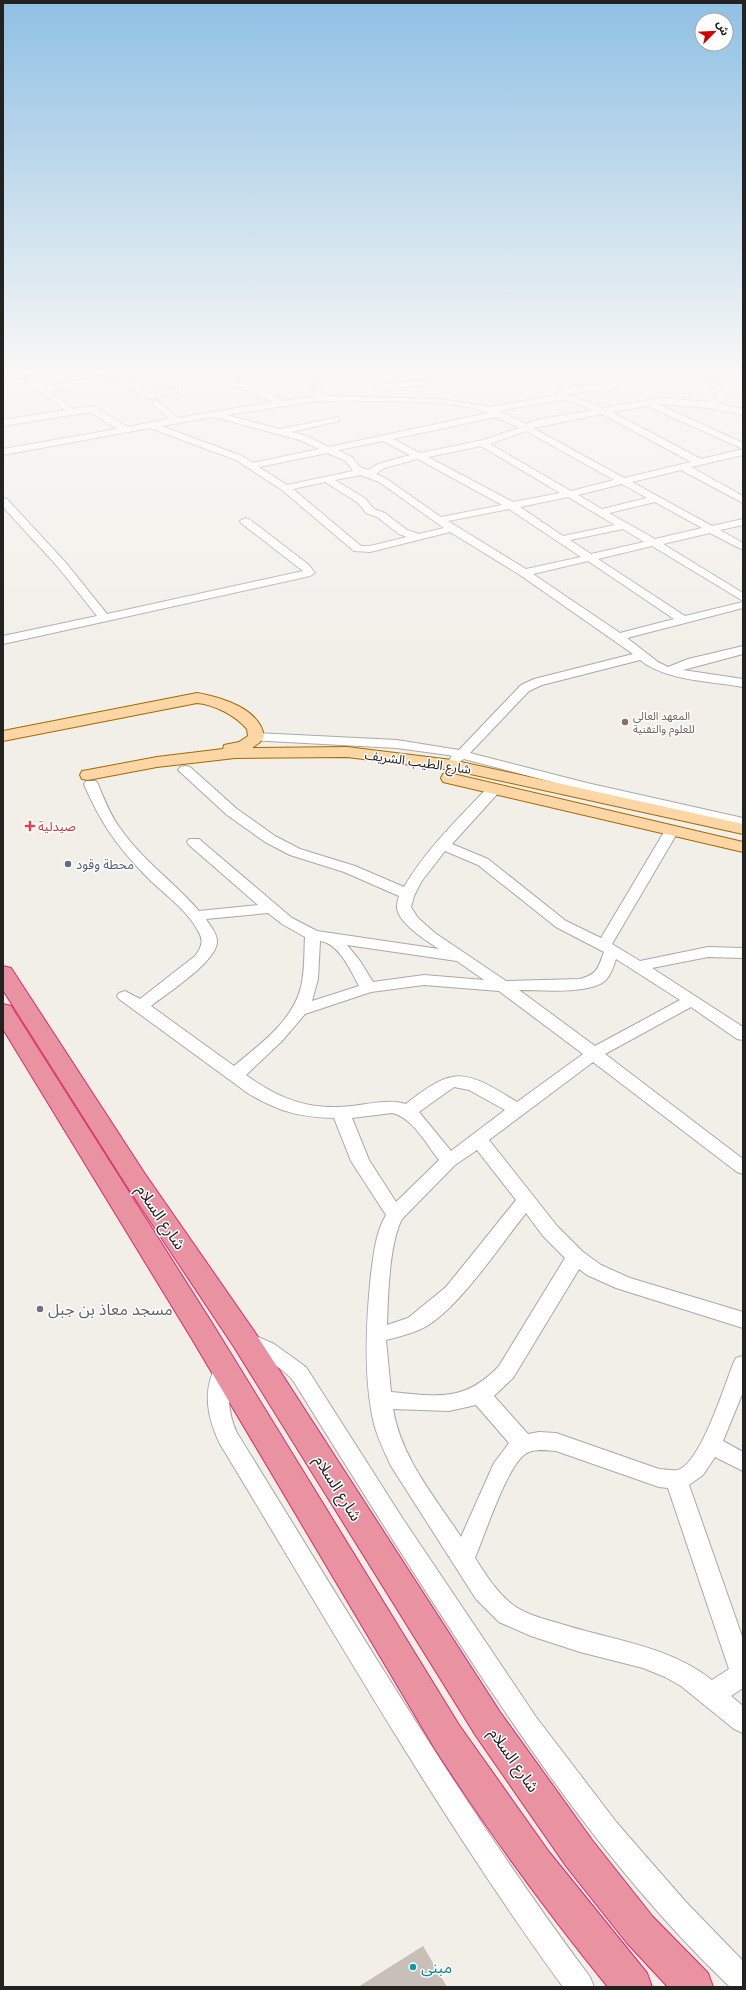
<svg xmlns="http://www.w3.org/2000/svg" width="746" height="1990" font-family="'Space Grotesk','Noto Sans Arabic',sans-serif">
<rect width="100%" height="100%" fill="#f2efe9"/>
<!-- building -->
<path fill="#c7bfb8" d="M 423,1946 L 447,1987 L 358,1987 Z"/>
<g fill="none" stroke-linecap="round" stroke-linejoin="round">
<!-- minor casing -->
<g stroke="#a9a9a9" stroke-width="2">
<g id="minor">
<path d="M 3,376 L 31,376 L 45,387 L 101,376 L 121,376 L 150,393 L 178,388 L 178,392 L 149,399 L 113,379 L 50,391 L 74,409 L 90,406 L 97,408 L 127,427 L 169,419 L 152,403 L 156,400 L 178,418 L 273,402 L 246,390 L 227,385 L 226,381 L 231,376 L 241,376 L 235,382 L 252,386 L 284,401 L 314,396 L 314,387 L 301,376 L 310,376 L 322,386 L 322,396 L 440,399 L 490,407 L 558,395 L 559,391 L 566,388 L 608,384 L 603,376 L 611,376 L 618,386 L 617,388 L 566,394 L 604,408 L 661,398 L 708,402 L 718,397 L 712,386 L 701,376 C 717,376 720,385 727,398 L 718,404 L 743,409 L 743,415 L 709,408 L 658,404 L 743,443 L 743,449 L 647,406 L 612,412 L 701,459 L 743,449 L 743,455 L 691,467 L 743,496 L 743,503 L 681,470 L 632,482 L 712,526 L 743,519 L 743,525 L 720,530 L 743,543 L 743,550 L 710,533 L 663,544 L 743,593 L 743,601 L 652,546 L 598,559 L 685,616 L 743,602 L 743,608 L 627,638 L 658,662 L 668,667 L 688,659 L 743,646 L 743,654 L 683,670 L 743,679 L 743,687 C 710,681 666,681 640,660 L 542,685 L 529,691 L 470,753 L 587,783 L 743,818 L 743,826 L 586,791 L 464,759 L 456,764 L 451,763 L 449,760 L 452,756 L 448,755 L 397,748 L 251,740 L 250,737 L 251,734 L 256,733 L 397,740 L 459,750 L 521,685 L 534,679 L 633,654 L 520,575 L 450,532 L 370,552 L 354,551 L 282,490 L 236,460 L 150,428 L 3,455 L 3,449 L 117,429 L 90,412 L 3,426 L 3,420 L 65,410 L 22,378 L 3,381 ZM 559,400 L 569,401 L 593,410 L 536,420 L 526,424 L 499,411 ZM 318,401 C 367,403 445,396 488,413 L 329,447 L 306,436 L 291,432 L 339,421 L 339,417 L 280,429 L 227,415 ZM 602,414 L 691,462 L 624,478 L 533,428 ZM 214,417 L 300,440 L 319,449 L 253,463 L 242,456 L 161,426 ZM 496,417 L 519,428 L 483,440 L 420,453 L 393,439 ZM 526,431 L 614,480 L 571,491 L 490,444 ZM 383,441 L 410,455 L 378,464 L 368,470 L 360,467 L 352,457 L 338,450 ZM 481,446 L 560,493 L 513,502 L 428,457 ZM 327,453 L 346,461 L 353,471 L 287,485 L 259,467 ZM 418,459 L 502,505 L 441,517 L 385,478 L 376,474 L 384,468 ZM 361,475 L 379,482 L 444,528 L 419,534 L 407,530 L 385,513 L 374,509 L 366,499 L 335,480 ZM 325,482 L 358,503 L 366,513 L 377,517 L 399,534 L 407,537 L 370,546 L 361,546 L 293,489 ZM 622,484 L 647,498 L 602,509 L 578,495 ZM 568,497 L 615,525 L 563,536 L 520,507 ZM 655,502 L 702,528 L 655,539 L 609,513 ZM 509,509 L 581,557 L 526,569 L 448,521 ZM 623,529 L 644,542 L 591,554 L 570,540 ZM 588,561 L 674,619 L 620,633 L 533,574 Z"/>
<path d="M 435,376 L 445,377 L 427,385 L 379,389 L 375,386 L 379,383 L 426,380 Z"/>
<path d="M 3,498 L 7,499 L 66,563 L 107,614 L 303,571 L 241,523 L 240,521 L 245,518 L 249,519 L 309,565 L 315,573 L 310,576 L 3,644 L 3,636 L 97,616 L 58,567 L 3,507 Z"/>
<path d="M 185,766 L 190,767 L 237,809 L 275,836 L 300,849 L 355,866 L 404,887 C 426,849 460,817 490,785 L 500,785 L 502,788 L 500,791 L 452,844 L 488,859 L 566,921 L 601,938 L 667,827 L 677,827 L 679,830 L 612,944 L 640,961 L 708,947 L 743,948 L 743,958 L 708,957 L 652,968 L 743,1027 L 743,1040 L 737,1039 L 691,1007 L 605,1054 L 743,1159 L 743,1174 L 737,1172 L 593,1062 L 489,1140 L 557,1226 L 583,1252 L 601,1265 L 630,1278 L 743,1312 L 743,1328 L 616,1288 L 587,1275 L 579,1269 L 513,1378 L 494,1396 L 528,1434 L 539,1432 L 556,1433 L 659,1469 C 664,1469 672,1471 678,1470 C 701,1462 724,1387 733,1364 L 736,1358 L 743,1356 L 743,1392 L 723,1441 L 743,1452 L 743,1471 L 715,1457 L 703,1475 L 689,1485 L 743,1639 L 743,1688 L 731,1696 L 743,1706 L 743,1733 L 734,1729 L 681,1686 L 665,1677 L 643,1668 L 580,1652 L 531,1636 L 499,1622 L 476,1599 L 391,1466 C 385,1453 378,1439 374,1424 C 363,1377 366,1322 371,1274 C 374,1254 375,1234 386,1215 L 351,1161 L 334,1118 C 298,1117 281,1112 249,1094 L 119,999 L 117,996 L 119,993 L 125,991 L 140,999 L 195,956 C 202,947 204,940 198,931 C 187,909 162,893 145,875 C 117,846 100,822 84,784 L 86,781 L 96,781 L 98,784 C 104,799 110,815 120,828 C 142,860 174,882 199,911 L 258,905 L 189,845 L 187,842 L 189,839 L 199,839 L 292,918 L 317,931 L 439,949 C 427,941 396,922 397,906 C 397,903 398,899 399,896 L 344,872 L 290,855 L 265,842 L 227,815 L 178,770 L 180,767 ZM 445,851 L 478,865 L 556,927 L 604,952 C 598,968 598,974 580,979 L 506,981 L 435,933 L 418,918 L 411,907 L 414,896 L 421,882 ZM 268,913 L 282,924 L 305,937 C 304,953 305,970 301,987 C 292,1022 260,1044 234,1066 L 151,1006 C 166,994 218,961 217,941 C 217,933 210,926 206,919 ZM 320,941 C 339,943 351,971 359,986 L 312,1001 L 318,979 ZM 347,945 L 457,961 L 484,980 L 424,975 L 373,982 L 360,961 ZM 616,959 L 680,1000 L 595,1046 L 519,990 C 543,990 581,994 602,983 C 610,978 613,968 616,959 ZM 424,985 L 499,991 L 583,1054 L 517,1102 C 465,1070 455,1065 406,1104 C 388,1099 370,1104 352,1106 C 309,1111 279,1099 246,1075 L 282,1041 L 305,1014 L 371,992 ZM 454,1087 L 469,1090 L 505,1110 L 451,1151 L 419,1112 ZM 392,1113 C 412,1117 427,1145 439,1160 L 396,1202 L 369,1160 L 352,1118 ZM 477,1150 L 516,1200 L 446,1287 L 408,1318 L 387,1325 C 388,1296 389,1244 402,1219 L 455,1165 ZM 526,1213 L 543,1236 L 565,1258 L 499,1366 C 464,1403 437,1396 391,1392 L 386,1340 C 398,1337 410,1334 421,1329 C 456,1313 501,1244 526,1213 ZM 476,1405 L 509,1443 L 494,1463 L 461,1537 C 435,1497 401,1458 393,1409 L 449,1411 ZM 545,1450 L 556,1451 L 659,1487 L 668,1488 L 729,1669 L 712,1680 C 668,1645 610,1640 558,1623 C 544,1619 528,1615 516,1607 C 498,1595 486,1575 475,1558 C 485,1534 506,1469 524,1455 C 530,1450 537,1450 545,1450 Z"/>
<path d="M 245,1331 L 274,1344 L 306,1367 L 403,1519 L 536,1717 L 617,1823 L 685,1901 L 743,1961 L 743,1987 L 730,1987 C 625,1887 541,1768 462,1647 C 405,1560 349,1471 294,1382 C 282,1363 242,1352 235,1339 L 238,1333 Z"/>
<path d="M 224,1361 L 231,1363 L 234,1369 C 227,1391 227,1412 237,1433 C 351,1617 461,1804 590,1977 L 594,1987 L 563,1987 C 437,1814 331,1627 220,1444 C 207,1417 202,1391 217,1363 Z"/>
</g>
</g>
<!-- major casing -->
<g stroke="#a06b00" stroke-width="2">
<g id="major">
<path d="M 197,693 C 221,697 261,709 264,737 L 259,743 L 252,748 L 347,747 L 452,760 L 743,824 L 743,834 L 452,770 L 347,757 L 235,758 L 157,767 L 88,780 L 82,779 L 80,775 L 82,771 L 88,770 L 157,757 L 223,749 L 224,745 L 239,742 L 248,736 L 247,729 C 235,715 215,705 197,703 L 3,741 L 3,731 Z"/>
<path d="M 449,773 L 743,842 L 743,852 L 443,782 L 441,778 L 443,774 Z"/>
</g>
</g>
<!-- highway casing -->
<g stroke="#dc2a67" stroke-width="2">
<g id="highway">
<path d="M 3,966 L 11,968 L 145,1174 L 254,1331 L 500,1712 L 592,1840 L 653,1917 L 708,1973 L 713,1987 L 668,1987 L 627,1943 L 566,1866 L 476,1736 L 234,1347 L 127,1186 L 3,990 Z"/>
<path d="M 3,1004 L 11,1006 L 14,1011 L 212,1323 L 459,1725 L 549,1852 L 647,1973 L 652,1987 L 608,1987 C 546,1911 488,1831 435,1749 L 192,1339 L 3,1029 Z"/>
</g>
</g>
<!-- minor -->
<use href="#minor" fill="#fff" fill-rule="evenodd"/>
<!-- major -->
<use href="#major" fill="#fcd6a4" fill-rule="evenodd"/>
<!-- highway -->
<use href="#highway" fill="#e892a2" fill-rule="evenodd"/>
</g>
<!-- sky -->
<linearGradient id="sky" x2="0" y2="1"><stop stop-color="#8fc0e4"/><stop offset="0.57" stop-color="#f9f8f5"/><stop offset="1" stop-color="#f9f8f5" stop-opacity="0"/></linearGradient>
<rect width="746" height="655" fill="url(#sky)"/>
<!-- markers -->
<circle fill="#8d6e63" stroke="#fff" stroke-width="1.5" cx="625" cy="722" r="4"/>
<path fill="#e0444e" stroke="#fff" stroke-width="1.5" d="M28 820h4v4h4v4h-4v4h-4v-4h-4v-4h4z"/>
<circle fill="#5c6f8a" stroke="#fff" stroke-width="1.5" cx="68" cy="864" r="4"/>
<circle fill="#6b7280" stroke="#fff" stroke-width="1.5" cx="40" cy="1309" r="4"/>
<circle fill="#0f9aa8" stroke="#fff" stroke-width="1.5" cx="413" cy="1967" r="4"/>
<g text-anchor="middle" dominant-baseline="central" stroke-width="3" stroke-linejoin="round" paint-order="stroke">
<!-- far-education labels -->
<g font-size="11" fill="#785e54" stroke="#fff" text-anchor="start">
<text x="633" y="716">المعهد العالي<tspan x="633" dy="13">للعلوم والتقنية</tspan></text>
</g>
<!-- street labels -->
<g font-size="13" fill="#222" stroke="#fff">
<text transform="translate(418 762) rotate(8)">شارع الطيب الشريف</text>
</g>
<!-- health labels -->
<g font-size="13" fill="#be3a42" stroke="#fff" text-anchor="start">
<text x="38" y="826">صيدلية</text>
</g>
<!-- service labels -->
<g font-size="13" fill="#4e5e75" stroke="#fff" text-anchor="start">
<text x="76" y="864">محطة وقود</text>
</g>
<!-- near-street labels -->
<g font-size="16" fill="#222" stroke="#fff">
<text transform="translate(161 1217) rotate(56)">شارع السلام</text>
<text transform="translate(338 1488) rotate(58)">شارع السلام</text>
<text transform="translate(514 1760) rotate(55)">شارع السلام</text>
</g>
<!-- near-worship labels -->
<g font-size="16" fill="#5b616d" stroke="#fff" text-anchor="start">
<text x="48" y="1309">مسجد معاذ بن جبل</text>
</g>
<!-- near-culture labels -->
<g font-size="16" fill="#0d838f" stroke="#fff" text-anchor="start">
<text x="421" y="1967">مبنى</text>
</g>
</g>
<!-- border -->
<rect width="746" height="1990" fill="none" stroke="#222222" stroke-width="8"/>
<!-- north arrow -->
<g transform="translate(714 32) rotate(66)"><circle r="19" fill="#ffffff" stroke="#a7a7a7"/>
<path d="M0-3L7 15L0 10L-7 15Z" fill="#d40000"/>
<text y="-6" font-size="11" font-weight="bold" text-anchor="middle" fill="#222222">ش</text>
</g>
</svg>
